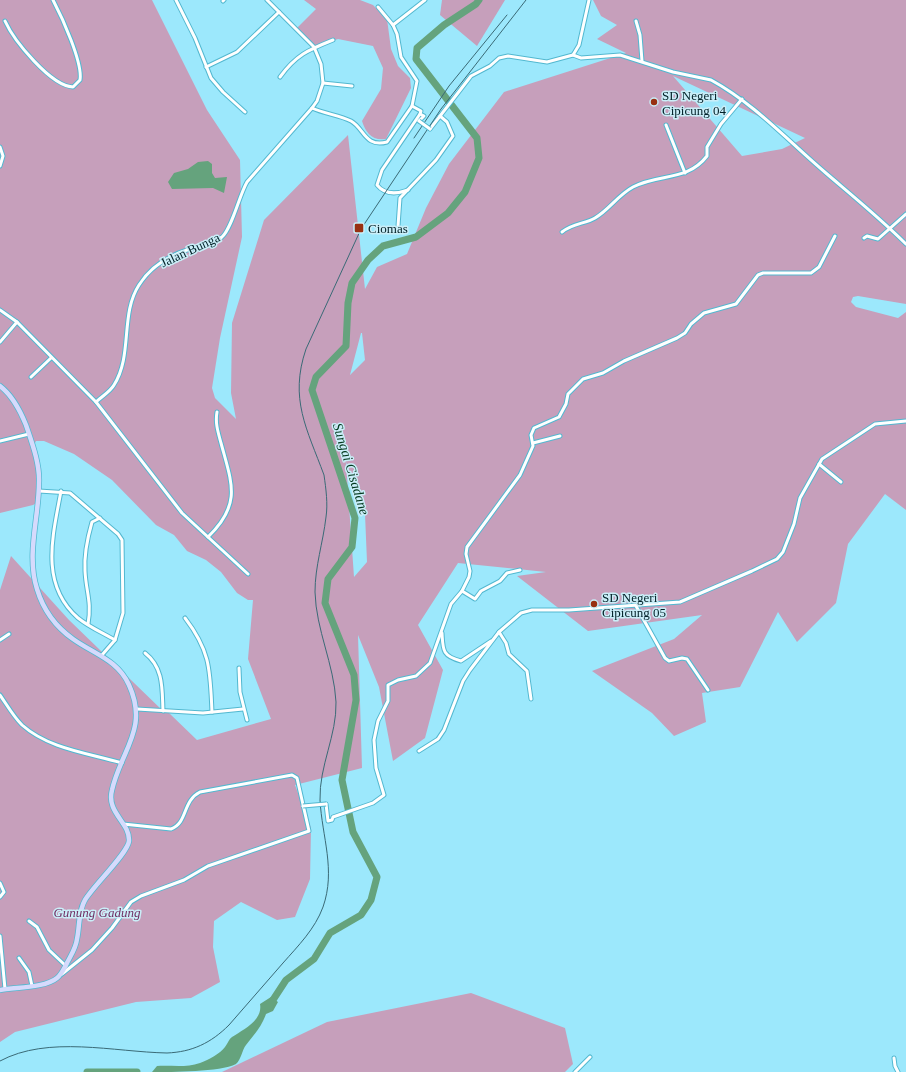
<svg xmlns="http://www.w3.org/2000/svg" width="906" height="1072" font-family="'Times New Roman',serif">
<rect width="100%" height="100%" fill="#9ce8fc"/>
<!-- green -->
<g fill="#c69fbb" fill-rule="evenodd">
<path d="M 0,0 L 152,0 L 207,110 L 240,160 L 242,237 L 220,338 L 212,388 L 215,398 L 236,419 L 231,393 L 232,323 L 264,220 L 348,135 L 365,289 L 377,267 L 407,254 L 426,208 L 449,164 L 504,92 L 626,53 L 597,39 L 617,25 L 601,16 L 593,0 L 906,0 L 906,304 L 858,296 L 853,297 L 851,302 L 856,307 L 898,318 L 906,312 L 906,510 L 885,494 L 848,544 L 836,603 L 797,642 L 778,612 L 740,687 L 702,693 L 706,722 L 674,736 L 652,713 L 592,671 L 674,639 L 702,615 L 588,631 L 517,576 L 546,572 L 458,563 L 418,625 L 443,670 L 425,738 L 393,761 L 379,687 L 358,635 L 362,768 L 295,785 L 311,828 L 310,879 L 295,917 L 277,920 L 241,902 L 214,921 L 213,947 L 220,982 L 191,998 L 136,1002 L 15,1032 L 0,1042 L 0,590 L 11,556 L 69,620 L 163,711 L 169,713 L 197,740 L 271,719 L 248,659 L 253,600 L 248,600 L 237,593 L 221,572 L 206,560 L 187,551 L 174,535 L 156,525 L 112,480 L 74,454 L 44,441 L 36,441 L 34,445 L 37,455 L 38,502 L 33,505 L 0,513 ZM 673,76 L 805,138 L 782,149 L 742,156 ZM 362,333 L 365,360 L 350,375 L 361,333 ZM 346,462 L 365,514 L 367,562 L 354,577 Z"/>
<path d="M 304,0 L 360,0 L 373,5 L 387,19 L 391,49 L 398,66 L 410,78 L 411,88 L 386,139 C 372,141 366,133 362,121 L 381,89 L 383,68 L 373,46 L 338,39 L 314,47 L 296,29 L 316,9 Z"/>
<path d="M 442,0 L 505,0 L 477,46 L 440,15 Z"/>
<path d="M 471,993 L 565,1028 L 573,1064 L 565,1072 L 222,1072 L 327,1022 Z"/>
</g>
<!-- water -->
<g fill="#65a37d">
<path d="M 208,161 L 212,164 L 212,173 L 215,178 L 227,177 L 224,193 L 213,188 L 172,189 L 168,182 L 174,173 L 188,169 L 198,162 Z"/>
<path d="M 271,997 L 278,1002 L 273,1011 L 266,1014 C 262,1026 254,1035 246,1045 C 242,1050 241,1060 236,1064 C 220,1072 172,1072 152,1072 L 157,1066 C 171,1065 186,1068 200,1063 C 208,1060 220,1054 225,1047 C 228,1043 229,1039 232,1037 C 244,1029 263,1020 260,1004 Z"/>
</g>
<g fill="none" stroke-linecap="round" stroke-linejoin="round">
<!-- river -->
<g stroke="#65a37d" stroke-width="7">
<path d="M 269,1006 L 286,980 L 314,959 L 330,933 L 361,915 L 371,900 L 377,877 L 353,832 L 342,780 L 356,700 L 354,675 L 325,603 L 328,579 L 352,547 L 355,518 L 312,390 L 316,377 L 346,346 L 348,303 L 352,283 L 368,260 L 383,246 L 416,237 L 448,213 L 465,192 L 479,158 L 477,138 L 416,59 L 417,48 L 444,25 L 476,4 L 479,0"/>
<path d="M 87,1072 L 137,1072"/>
</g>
<!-- street casing -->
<g stroke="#52b8d0" stroke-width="5">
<g id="street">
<path d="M 176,0 L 195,38 L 211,78 L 223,92 L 245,112"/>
<path d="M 223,1 L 224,0"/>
<path d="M 378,7 L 393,25"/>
<path d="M 5,21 C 14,41 51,86 73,87 L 80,80 C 83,63 62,17 53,0"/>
<path d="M 636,21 L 640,35 L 642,61"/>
<path d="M 573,55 L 581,58 L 620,55 L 673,72 L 711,80 C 755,104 789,142 827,174 C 854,197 881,219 906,244"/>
<path d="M 206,67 L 237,52 L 279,12"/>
<path d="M 280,77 C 296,55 308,50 333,40"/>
<path d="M 323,83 L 352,86"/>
<path d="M 312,108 C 325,114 339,115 351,121 C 364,128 365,148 387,142 L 412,106 L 417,81 L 401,57 L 397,34 L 393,25 L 425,0"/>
<path d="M 419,121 L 424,116 L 420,114"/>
<path d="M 666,125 L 685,173"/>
<path d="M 430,129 L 471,76 L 490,66 L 499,58 L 508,56 L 547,62 L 573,55 L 579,45 L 589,0"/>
<path d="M 0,147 L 3,156 L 0,166"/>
<path d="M 408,190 C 397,194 385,195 377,185 L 382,170 L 420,114 L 421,111 L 412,106"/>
<path d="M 398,226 L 400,198 L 436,160 L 453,136 L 447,122 L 440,116"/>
<path d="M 562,232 C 573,223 585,224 595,218 C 609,210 618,195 633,187 C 659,173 687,182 707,156 L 707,147 L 721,124 L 742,99"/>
<path d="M 864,238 L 867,236 L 878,239 L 906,214"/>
<path d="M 0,310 L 17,322 L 96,402 C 102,396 110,392 114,385 C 133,355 120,314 139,285 C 151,266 170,255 190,249 C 201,246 213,244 222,237 C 232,228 239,196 247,182 L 312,108 L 317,101 L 323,83 L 321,64 L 314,47 L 267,0"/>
<path d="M 0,342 L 17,322"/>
<path d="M 31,377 L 51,358"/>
<path d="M 96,402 L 182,513 L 248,574"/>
<path d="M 0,441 L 29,434"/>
<path d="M 533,443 L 560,436"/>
<path d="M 819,464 L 841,482"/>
<path d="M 39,491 L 70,493 L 118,534 L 122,540 L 123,613 L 115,640 L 102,655"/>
<path d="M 61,491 C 53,535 39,584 78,618 C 89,627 103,633 115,640"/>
<path d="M 208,537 C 242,504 232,484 221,443 C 218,432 215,423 217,412"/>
<path d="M 462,591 L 475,599 L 481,591 L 500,581 L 507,573 L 520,570"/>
<path d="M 636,606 L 665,658 L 669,661 L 682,658 L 687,659 L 708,690"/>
<path d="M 185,618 C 211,652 210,671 212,712"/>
<path d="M 88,624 C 92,602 86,592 85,571 C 84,556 88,536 92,522 L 100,518"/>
<path d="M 499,632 L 506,643 L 509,654 L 527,671 L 531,699"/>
<path d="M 442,633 C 443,650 442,656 461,661 L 491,641"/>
<path d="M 0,640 L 9,634"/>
<path d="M 145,653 C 164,668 162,689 163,711"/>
<path d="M 239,668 L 240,692 L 247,720"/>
<path d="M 0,695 C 7,705 13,716 22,725 C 49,749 88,753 122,763"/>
<path d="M 137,709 L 203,713 L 243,709"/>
<path d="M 419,751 L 438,739 L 444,730 L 463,681 L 470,670 L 499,632 L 521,613 L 532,610 L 569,610 L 680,602 L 752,571 L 777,559 L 783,552 L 794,524 L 800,498 L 822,459 L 875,424 L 906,421"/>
<path d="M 326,804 L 328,821 L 332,820 L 333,817 L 373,803 L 384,795 L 376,768 L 374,740 L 378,721 L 388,701 L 388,685 L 398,680 L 416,676 L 430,663 L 451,604 L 462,591 L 469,577 L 470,571 L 466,554 L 467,547 L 520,475 L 533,446 L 531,435 L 534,428 L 559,417 L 566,404 L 568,394 L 583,379 L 603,373 L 624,361 L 677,338 L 685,333 L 691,324 L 704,313 L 736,304 L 758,275 L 763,273 L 811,273 L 819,267 L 835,236"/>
<path d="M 0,883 L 4,892 L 0,897"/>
<path d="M 29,921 L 37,927 L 49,950 L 66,966"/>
<path d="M 0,936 L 5,989"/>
<path d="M 19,958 L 29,972 L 32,986"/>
<path d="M 62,974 L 92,950 L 112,928 L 131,902 L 141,896 L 184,880 L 208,866 L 309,831 L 297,778 L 292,775 L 200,792 C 182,801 188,823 171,829 L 123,824"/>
<path d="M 894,1058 L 895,1066 L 898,1072"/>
<path d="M 575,1072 L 590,1057"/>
</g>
</g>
<!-- secondary casing -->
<g stroke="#52b8d0" stroke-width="6">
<path id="secondary" d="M 0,386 C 13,396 20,410 26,425 C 32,443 40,464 39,483 C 39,518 26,554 37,589 C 43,609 56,627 73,639 C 94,654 118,660 129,685 C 149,729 121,750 112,790 C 106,813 130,822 129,841 C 128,853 94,885 85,900 C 78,912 80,925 77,939 C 76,948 71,955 67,963 C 64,968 62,974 57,978 C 45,988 16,987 0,990"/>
</g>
<!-- street -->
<use href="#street" stroke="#fff" stroke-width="3"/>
<!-- secondary -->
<use href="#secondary" stroke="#d6dafc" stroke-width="4.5"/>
<!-- rail -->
<g stroke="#3a6a76" stroke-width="1">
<path d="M 414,138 L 449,86 L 507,15"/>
<path d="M 0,1061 C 48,1035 114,1052 167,1053 C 192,1052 211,1043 229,1025 C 247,1004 265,984 283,963 C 298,946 315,929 323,907 C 336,870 322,837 320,800 C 319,766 337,735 336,702 C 334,664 316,630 315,592 C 315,566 323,543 326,517 C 328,504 326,489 324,475 C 307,429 289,399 306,349 L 361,229 L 441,109 L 526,0"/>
</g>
<!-- street-bridge casing -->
<g stroke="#52b8d0" stroke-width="5" stroke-linecap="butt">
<g id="street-bridge">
<path d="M 419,121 L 430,129"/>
<path d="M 303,806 L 326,804"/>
</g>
</g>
<!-- street-bridge -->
<use href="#street-bridge" stroke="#fff" stroke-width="3"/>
</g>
<!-- markers -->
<g fill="#983012" stroke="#caeef8" stroke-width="1.5">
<circle cx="654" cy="102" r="4"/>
<rect x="354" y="223" width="10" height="10" rx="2"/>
<circle cx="594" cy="604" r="4"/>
</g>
<g text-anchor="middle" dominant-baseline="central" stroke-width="3" stroke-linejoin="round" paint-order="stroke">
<!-- poi labels -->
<g font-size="13" fill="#002027" stroke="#caeef8" text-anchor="start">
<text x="662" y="95">SD Negeri<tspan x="662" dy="15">Cipicung 04</tspan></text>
<text x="368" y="228">Ciomas</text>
<text x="602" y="597">SD Negeri<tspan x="602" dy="15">Cipicung 05</tspan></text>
</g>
<!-- street labels -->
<g font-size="13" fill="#002027" stroke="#caeef8">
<text transform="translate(190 250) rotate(-25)">Jalan Bunga</text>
</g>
<!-- park labels -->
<g font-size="13" font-style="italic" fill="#702e63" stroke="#caeef8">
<text x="97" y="912">Gunung Gadung</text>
</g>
<!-- water labels -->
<g font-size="14" font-style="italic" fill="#053a20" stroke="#caeef8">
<text transform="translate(351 469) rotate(73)">Sungai Cisadane</text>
</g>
</g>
</svg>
